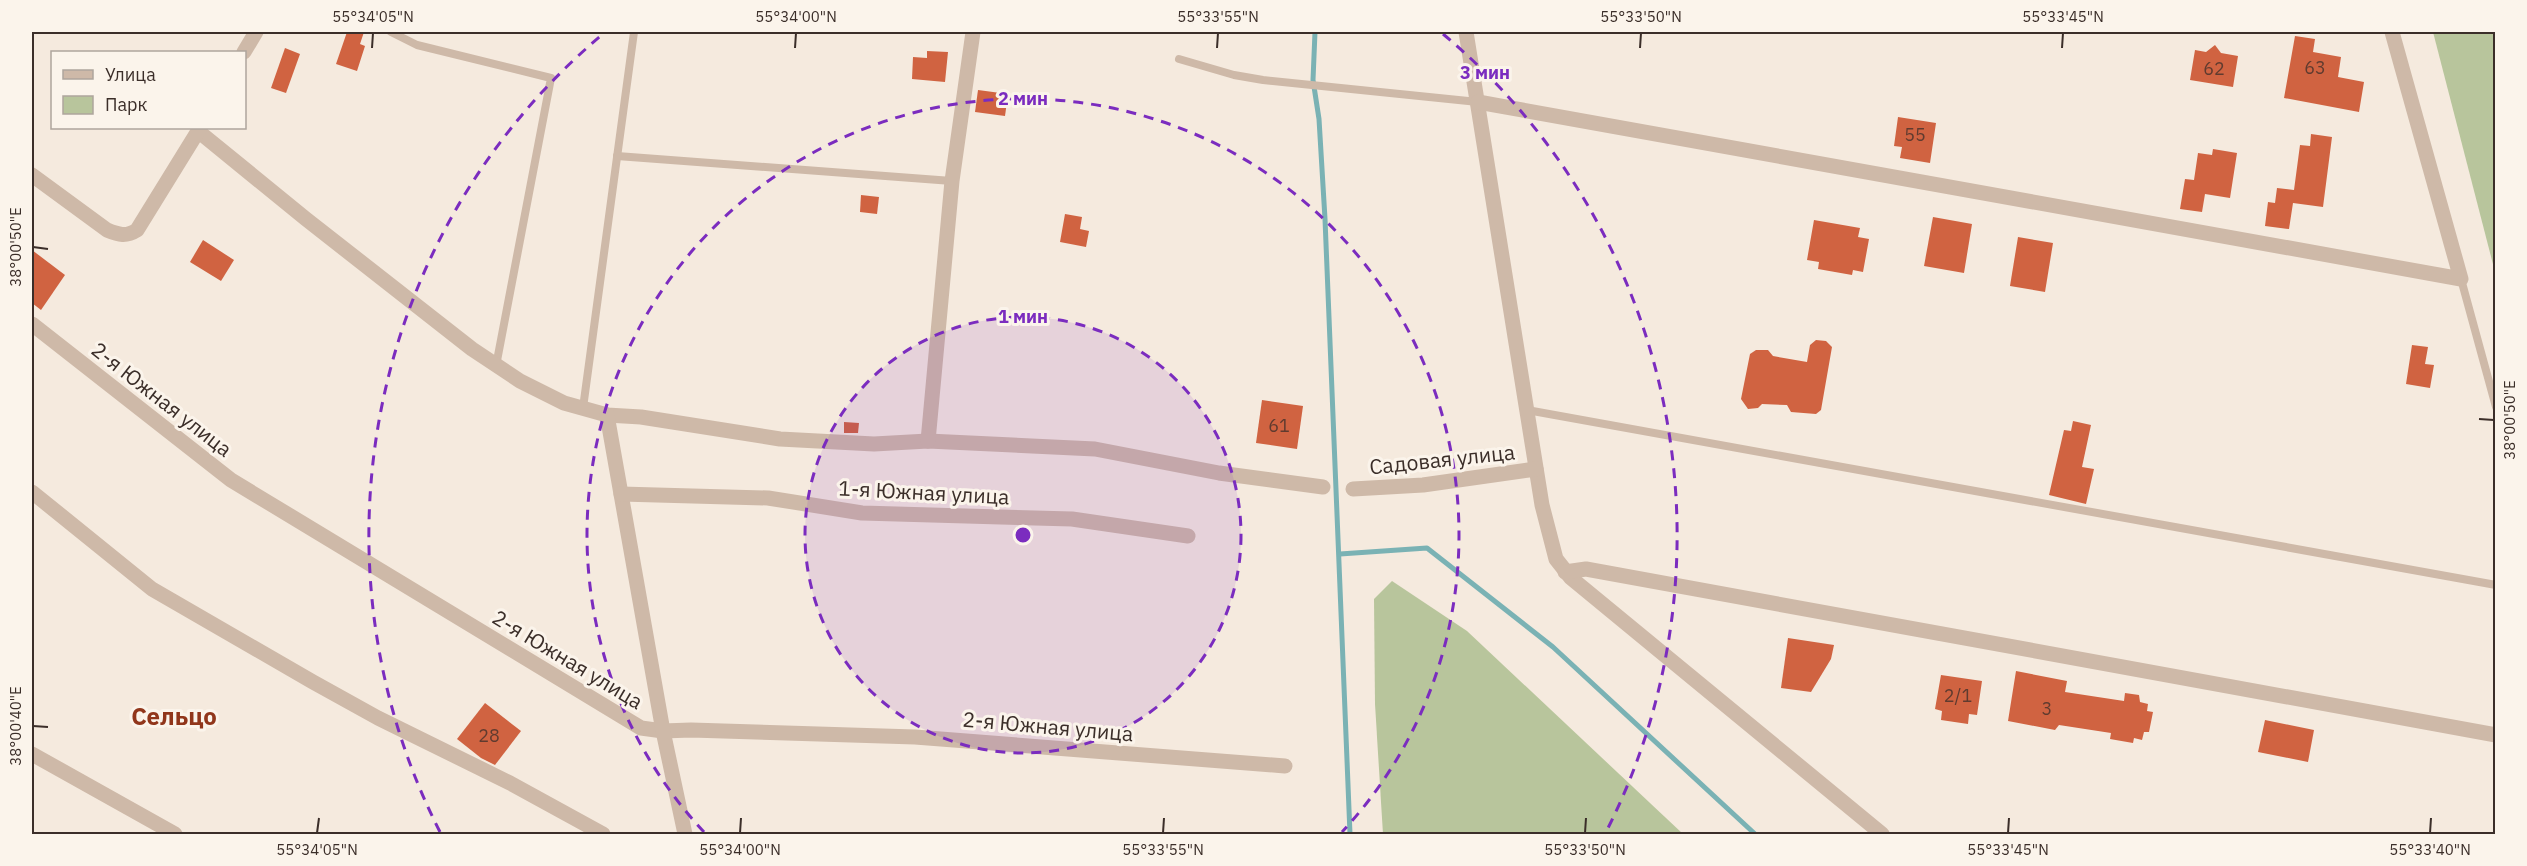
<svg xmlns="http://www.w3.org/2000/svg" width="2527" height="866" font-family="'IBM Plex Sans',sans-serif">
<rect width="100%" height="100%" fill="#f5eade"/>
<!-- green -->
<g fill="#b8c59c">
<path d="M 2433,32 L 2495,32 L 2495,272 Z"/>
<path d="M 1392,581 L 1467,631 L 1683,834 L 1383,834 L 1375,704 L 1374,599 Z"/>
</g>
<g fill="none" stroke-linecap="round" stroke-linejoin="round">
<!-- stream -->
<g stroke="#7ab2b4" stroke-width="5">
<path d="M 1315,32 L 1313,80 L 1319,119 L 1325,219 L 1350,834"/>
<path d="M 1340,554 L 1427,548 L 1553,647 L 1755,834"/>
</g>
</g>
<!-- building -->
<g fill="#d06341">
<path d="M 347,32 L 364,32 L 360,44 L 365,46 L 357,71 L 336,64 Z"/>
<path d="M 2295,36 L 2315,39 L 2313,52 L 2341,57 L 2338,77 L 2364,82 L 2359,112 L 2284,98 Z"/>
<path d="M 2215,45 L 2221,53 L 2238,56 L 2233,87 L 2190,80 L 2195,50 L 2206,52 Z"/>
<path d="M 285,48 L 300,54 L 286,93 L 271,88 Z"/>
<path d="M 927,51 L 948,52 L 945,82 L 912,79 L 913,57 L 927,58 Z"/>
<path d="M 978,90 L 1008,94 L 1005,116 L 975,112 Z"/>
<path d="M 1898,117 L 1936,123 L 1930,163 L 1900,158 L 1902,147 L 1894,146 Z"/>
<path d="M 2311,134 L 2332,137 L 2323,207 L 2293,203 L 2289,229 L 2265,226 L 2268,202 L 2275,203 L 2277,188 L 2294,190 L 2300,145 L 2310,146 Z"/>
<path d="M 2213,149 L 2237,153 L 2230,198 L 2205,194 L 2202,212 L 2180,209 L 2185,179 L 2194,180 L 2198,153 L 2212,155 Z"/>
<path d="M 861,195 L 879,197 L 877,214 L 860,212 Z"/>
<path d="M 1065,214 L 1082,217 L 1080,229 L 1089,231 L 1086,247 L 1060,242 Z"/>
<path d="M 1933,217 L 1972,224 L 1964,273 L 1924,266 Z"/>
<path d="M 1814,220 L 1860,228 L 1858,237 L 1869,239 L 1863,272 L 1853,270 L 1852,275 L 1818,269 L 1819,262 L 1807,260 Z"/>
<path d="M 2018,237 L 2053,243 L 2045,292 L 2010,286 Z"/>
<path d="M 203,240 L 234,260 L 221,281 L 190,262 Z"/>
<path d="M 32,250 L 65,275 L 41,310 L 32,303 Z"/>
<path d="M 1816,340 L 1826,341 L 1832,347 L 1821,410 L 1816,414 L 1791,412 L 1787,405 L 1762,404 L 1758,408 L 1748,409 L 1741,399 L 1750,354 L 1756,350 L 1768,350 L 1773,356 L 1807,362 L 1810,345 Z"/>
<path d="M 2412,345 L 2428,347 L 2425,364 L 2434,365 L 2430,388 L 2406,384 Z"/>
<path d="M 1262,400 L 1303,406 L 1297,449 L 1256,443 Z"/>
<path d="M 2073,421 L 2091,425 L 2082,467 L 2094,469 L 2086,504 L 2049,495 L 2064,430 L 2071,431 Z"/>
<path d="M 844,422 L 859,423 L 858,433 L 844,433 Z"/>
<path d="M 1788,638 L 1834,645 L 1831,659 L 1811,692 L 1781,688 Z"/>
<path d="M 2016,671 L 2067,681 L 2065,692 L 2124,701 L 2125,693 L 2139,695 L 2140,702 L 2148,704 L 2147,711 L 2153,712 L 2149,732 L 2144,732 L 2142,740 L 2134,738 L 2133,743 L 2110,739 L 2111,733 L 2059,725 L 2055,730 L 2008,721 Z"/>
<path d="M 1941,675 L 1982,681 L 1977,715 L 1969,714 L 1968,724 L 1941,720 L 1942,711 L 1935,709 Z"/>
<path d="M 485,703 L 521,731 L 495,765 L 481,758 L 457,739 Z"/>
<path d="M 2265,720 L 2314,730 L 2308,762 L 2258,752 Z"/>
</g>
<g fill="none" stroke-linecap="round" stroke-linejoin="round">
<!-- lane -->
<g stroke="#ceb9a8" stroke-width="8">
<path d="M 391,32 L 417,45 L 551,78 L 496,366"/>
<path d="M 1179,59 L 1234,75 L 1263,80 L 1478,102"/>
<path d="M 617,156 L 952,181"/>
<path d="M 2461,279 L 2496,407"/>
<path d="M 583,408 L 634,32"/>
<path d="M 1527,410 L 2496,585"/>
</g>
<!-- street -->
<g stroke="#ceb9a8" stroke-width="15">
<path d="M 1466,32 L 1542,505 L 1556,559 L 1571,578 L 1882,834"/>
<path d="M 244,52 L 256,32"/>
<path d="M 1478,102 L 2461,279 L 2392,32"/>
<path d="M 198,131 L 306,219 L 472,349 L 520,381 L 564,403 L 607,415 L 641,417 L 780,439 L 874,444 L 928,441 L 1095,449 L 1219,473 L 1323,487"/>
<path d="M 32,175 L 107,230 C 119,235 126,237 137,230 L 200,128"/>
<path d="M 32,324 L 231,480 L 641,728 L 663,731 L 691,730 L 915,737 L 1285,766"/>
<path d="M 607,415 L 663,731 L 685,834"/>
<path d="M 928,441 L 952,181 L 973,32"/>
<path d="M 1353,489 L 1423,485 L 1536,469"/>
<path d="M 32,492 L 152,589 L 313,682 L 378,718 L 510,783 L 603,834"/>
<path d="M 621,494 L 768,498 L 862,513 L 1072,519 L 1188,536"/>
<path d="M 1565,572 L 1586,569 L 2496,735"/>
<path d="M 32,754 L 175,834"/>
</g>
</g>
<!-- ticks -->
<path fill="none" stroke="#3b2e29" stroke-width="2" d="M 372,48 L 373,33M 795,48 L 796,33M 1217,48 L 1218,33M 1640,48 L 1641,33M 2062,48 L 2063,33M 33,247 L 48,249M 2479,419 L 2494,420M 33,726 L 48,727M 317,833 L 319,818M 740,833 L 741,818M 1163,833 L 1164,818M 1585,833 L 1586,818M 2008,833 L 2009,818M 2430,833 L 2431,818"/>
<!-- distance rings -->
<circle cx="1023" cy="535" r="218" fill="#7b2cbf" fill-opacity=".12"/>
<g fill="none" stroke="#7b2cbf" stroke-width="3" stroke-dasharray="10 8">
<circle cx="1023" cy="535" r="218"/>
<path d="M704 832A436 436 0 1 1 1342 832"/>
<path d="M440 832A654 654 0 0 1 603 34M1443 34A654 654 0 0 1 1606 832"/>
</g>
<g text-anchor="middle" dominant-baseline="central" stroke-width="6" stroke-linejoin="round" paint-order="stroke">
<!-- number labels -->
<g font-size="18" fill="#603b2f">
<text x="2315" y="67">63</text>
<text x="2214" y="68">62</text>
<text x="1915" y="134">55</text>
<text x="1279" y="425">61</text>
<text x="1958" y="695">2/1</text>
<text x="2047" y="708">3</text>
<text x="489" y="735">28</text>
</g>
<!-- street labels -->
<g font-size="21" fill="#3b2e29" stroke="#fbf4eb">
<text transform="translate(162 399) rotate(38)">2-я Южная улица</text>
<text transform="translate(1442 459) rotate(-6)">Садовая улица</text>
<text transform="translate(924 492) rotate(3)">1-я Южная улица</text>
<text transform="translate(568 659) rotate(31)">2-я Южная улица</text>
<text transform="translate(1048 726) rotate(5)">2-я Южная улица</text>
</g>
<!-- quarter labels -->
<g font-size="24" font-weight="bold" fill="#91361b" stroke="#fbf4eb">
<text x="174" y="716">Сельцо</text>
</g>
</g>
<circle cx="1023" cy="535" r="9" fill="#7b2cbf" stroke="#fbf4eb" stroke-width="3"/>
<g font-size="18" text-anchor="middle" font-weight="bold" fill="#7b2cbf" stroke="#fbf4eb" stroke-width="6" stroke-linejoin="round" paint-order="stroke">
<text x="1485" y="79">3 мин</text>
<text x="1023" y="105">2 мин</text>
<text x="1023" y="323">1 мин</text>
</g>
<!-- border -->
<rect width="2527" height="866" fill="none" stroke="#fbf4eb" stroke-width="66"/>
<!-- legend -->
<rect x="51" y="51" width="195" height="78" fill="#fbf4eb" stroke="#aea59d" stroke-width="1.5"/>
<rect x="63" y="70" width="30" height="9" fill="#ceb9a8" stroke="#aea59d" stroke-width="1.5"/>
<text x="105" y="81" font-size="18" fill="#3b2e29">Улица</text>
<rect x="63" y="96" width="30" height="18" fill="#b8c59c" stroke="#aea59d" stroke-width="1.5"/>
<text x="105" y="111" font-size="18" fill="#3b2e29">Парк</text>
<rect x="33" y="33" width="2461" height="800" fill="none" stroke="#3b2e29" stroke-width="2"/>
<g font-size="15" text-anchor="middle" fill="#3b2e29">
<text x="373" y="22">55°34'05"N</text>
<text x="796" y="22">55°34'00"N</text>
<text x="1218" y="22">55°33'55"N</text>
<text x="1641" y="22">55°33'50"N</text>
<text x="2063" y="22">55°33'45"N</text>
<text transform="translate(16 247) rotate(-90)" y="5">38°00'50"E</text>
<text transform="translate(2510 420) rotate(-90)" y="5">38°00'50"E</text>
<text transform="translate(16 726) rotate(-90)" y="5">38°00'40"E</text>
<text x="317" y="855">55°34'05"N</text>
<text x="740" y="855">55°34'00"N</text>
<text x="1163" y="855">55°33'55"N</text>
<text x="1585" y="855">55°33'50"N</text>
<text x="2008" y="855">55°33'45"N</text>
<text x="2430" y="855">55°33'40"N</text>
</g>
</svg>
